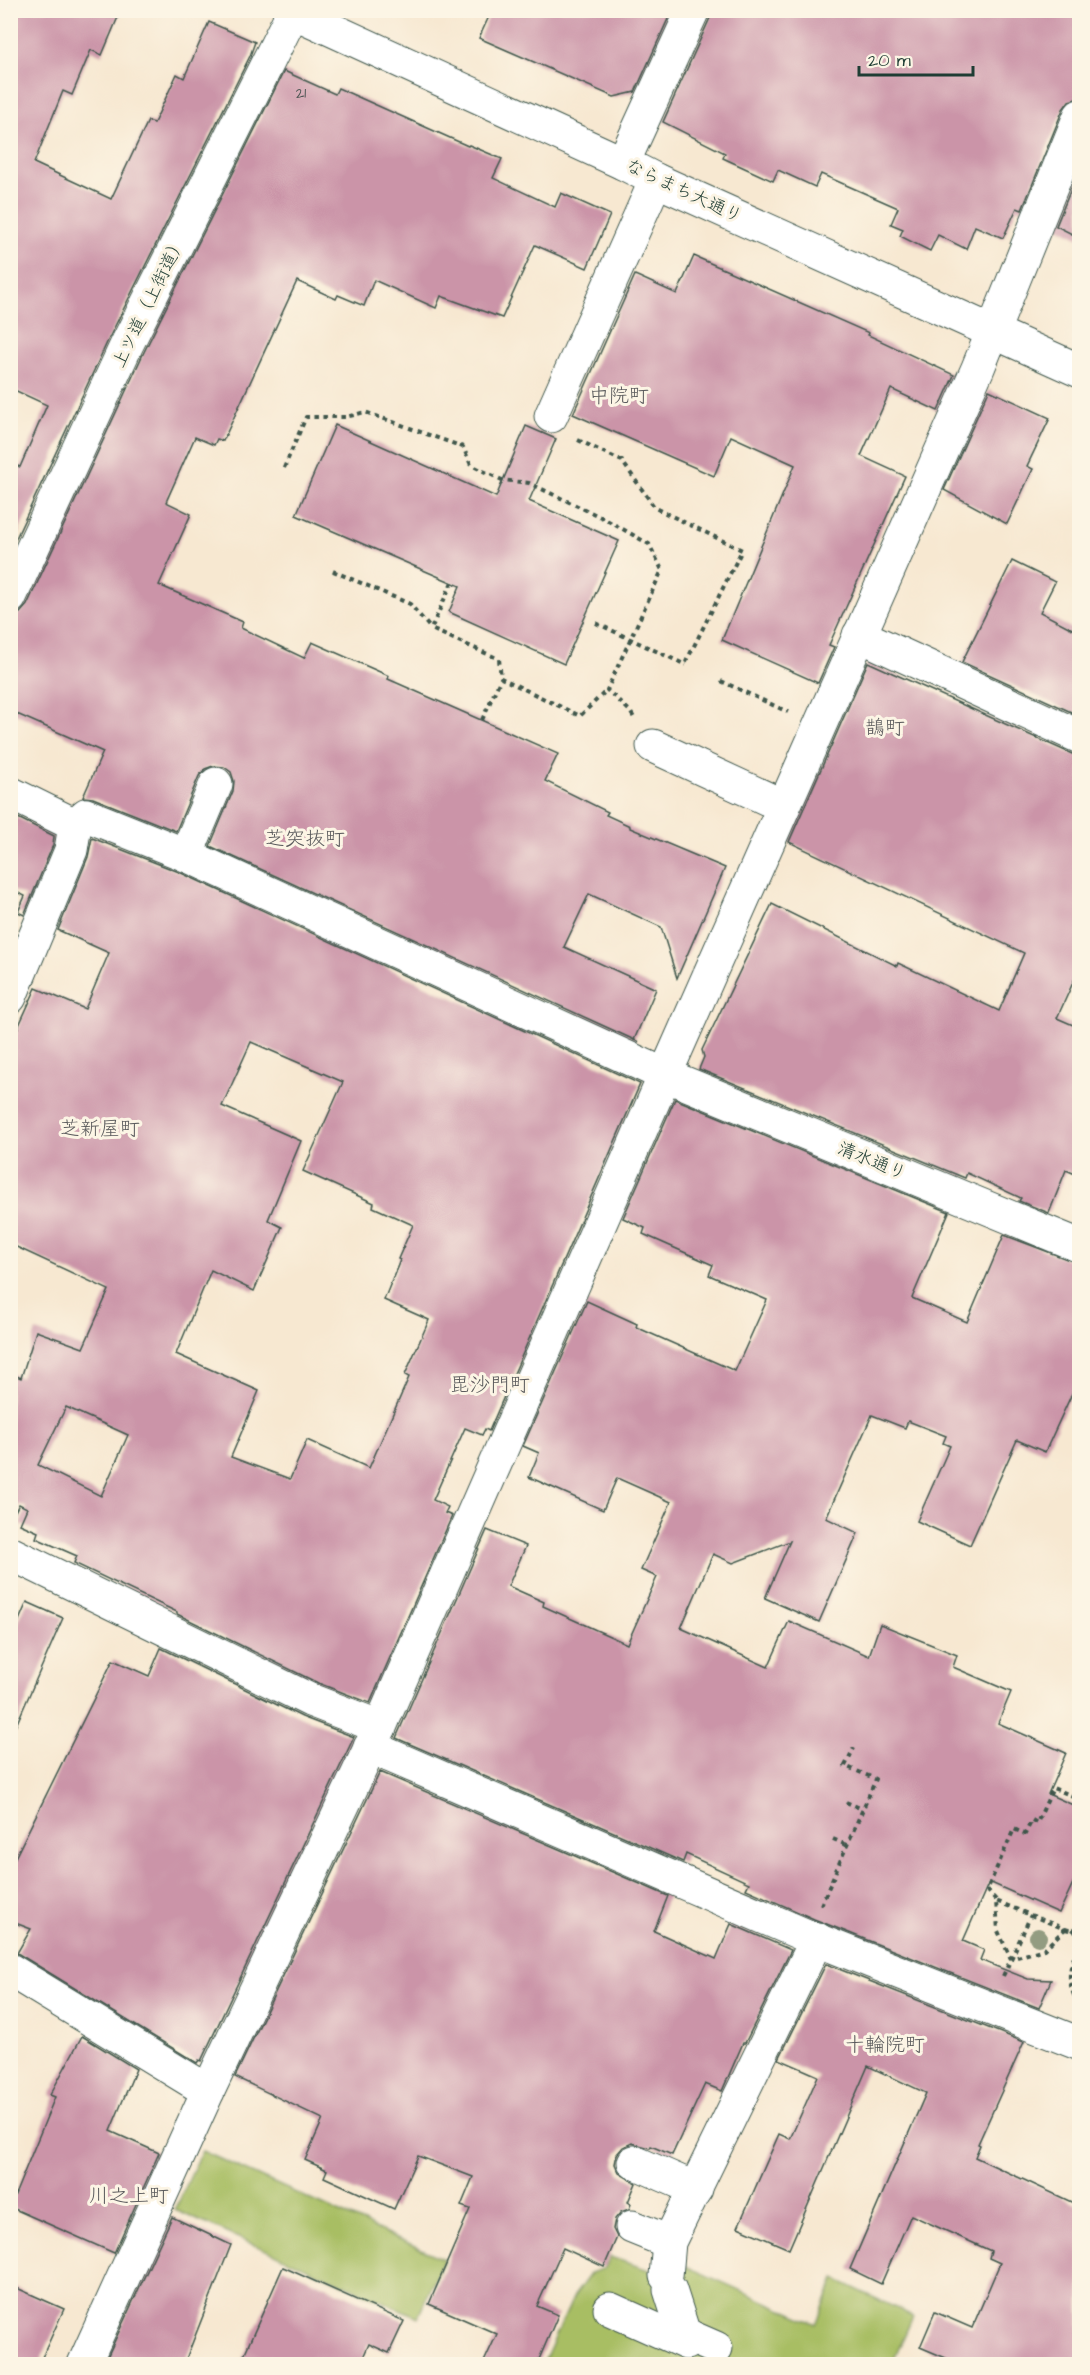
<svg xmlns="http://www.w3.org/2000/svg" width="1090" height="2375" font-family="'Architects Daughter','Klee One',sans-serif">
<rect width="100%" height="100%" fill="#fcf5e5"/>
<filter id="ink" filterUnits="userSpaceOnUse"><feTurbulence type="fractalNoise" baseFrequency=".0167" numOctaves="2"/><feDisplacementMap in="SourceGraphic" scale="12" xChannelSelector="R" yChannelSelector="G"/><feConvolveMatrix kernelMatrix="1 2 1 2 8 2 1 2 1" color-interpolation-filters="sRGB"/></filter>
<filter id="wash" filterUnits="userSpaceOnUse"><feTurbulence type="fractalNoise" baseFrequency=".008" numOctaves="4" result="noise"/><feDisplacementMap in="SourceGraphic" scale="24" xChannelSelector="R" yChannelSelector="G"/><feGaussianBlur stdDeviation="1.35" result="paint"/><feColorMatrix in="noise" values="0 0 0 0 0 0 0 0 0 0 0 0 0 0 0 0 0 1.4 0 .05"/><feComposite in="paint" operator="in"/></filter>
<g filter="url(#wash)">
<rect width="100%" height="100%" fill="#f7e8d1"/>
<!-- green -->
<g fill="#a8be63" stroke="#647e4c" stroke-width="1.5">
<path d="M 202,2151 L 444,2259 L 418,2317 L 175,2210 Z"/>
<path d="M 610,2257 L 658,2273 L 677,2262 L 816,2324 L 835,2279 L 913,2316 L 892,2364 L 549,2364 L 544,2362 L 574,2296 L 591,2273 L 605,2268 Z"/>
</g>
<g id="blocks">
<!-- building -->
<g fill="#cb94a8" fill-rule="evenodd">
<path d="M 10,10 L 121,10 L 102,55 L 91,50 L 72,95 L 63,91 L 34,163 L 111,199 L 148,121 L 154,123 L 177,74 L 184,78 L 209,22 L 255,42 L 250,56 L 110,336 L 10,551 L 10,463 L 20,467 L 47,405 L 10,388 Z"/>
<path d="M 492,10 L 672,10 L 635,92 L 614,97 L 479,38 Z"/>
<path d="M 711,10 L 1080,10 L 1080,98 L 1069,101 L 1063,109 L 1022,210 L 1017,208 L 1003,238 L 975,226 L 966,249 L 938,235 L 930,251 L 900,236 L 903,229 L 891,224 L 898,208 L 821,174 L 815,187 L 778,170 L 773,181 L 723,158 L 725,153 L 663,122 L 710,18 Z"/>
<path d="M 284,71 L 335,94 L 338,88 L 468,146 L 469,145 L 502,159 L 493,178 L 555,207 L 561,193 L 610,215 L 587,268 L 535,245 L 502,318 L 441,296 L 436,308 L 374,280 L 364,306 L 338,295 L 336,299 L 297,281 L 223,441 L 217,439 L 214,445 L 195,437 L 166,502 L 191,514 L 159,585 L 243,622 L 241,628 L 304,658 L 312,642 L 389,676 L 388,679 L 558,754 L 545,781 L 608,812 L 606,815 L 630,826 L 630,828 L 725,868 L 677,978 L 661,927 L 589,894 L 564,947 L 656,989 L 634,1040 L 639,1042 L 210,846 L 233,791 L 234,781 L 231,772 L 224,767 L 213,766 L 205,769 L 199,776 L 176,831 L 93,798 L 83,797 L 103,752 L 10,711 L 10,616 L 20,613 L 27,605 L 144,352 Z"/>
<path d="M 1080,167 L 1080,238 L 1056,226 Z"/>
<path d="M 694,256 L 869,333 L 868,335 L 954,375 L 938,411 L 891,389 L 861,456 L 905,476 L 829,645 L 834,647 L 818,683 L 722,640 L 795,465 L 731,436 L 714,476 L 573,414 L 635,275 L 677,294 Z"/>
<path d="M 989,390 L 1050,418 L 1027,466 L 1033,469 L 1007,524 L 944,490 Z"/>
<path d="M 335,425 L 496,497 L 526,426 L 556,439 L 529,501 L 619,541 L 564,664 L 449,612 L 460,586 L 296,515 Z"/>
<path d="M 1012,561 L 1055,582 L 1040,612 L 1080,633 L 1080,716 L 962,662 Z"/>
<path d="M 868,662 L 1072,754 L 1080,755 L 1080,967 L 1057,1018 L 1080,1028 L 1080,1176 L 1066,1170 L 1049,1213 L 1019,1201 L 1021,1198 L 967,1173 L 965,1178 L 699,1069 L 704,1057 L 702,1050 L 772,904 L 897,966 L 898,963 L 999,1011 L 1024,953 L 789,842 Z"/>
<path d="M 10,814 L 54,836 L 53,845 L 24,915 L 18,912 L 25,896 L 10,889 Z"/>
<path d="M 92,838 L 179,872 L 640,1084 L 489,1431 L 485,1429 L 482,1435 L 465,1428 L 433,1500 L 448,1507 L 445,1513 L 452,1516 L 370,1703 L 318,1683 L 177,1614 L 177,1612 L 74,1563 L 77,1556 L 36,1538 L 38,1532 L 20,1524 L 27,1508 L 19,1504 L 10,1521 L 10,1373 L 21,1378 L 36,1331 L 83,1348 L 109,1290 L 10,1244 L 10,1045 L 36,988 L 85,1009 L 109,953 L 58,930 L 88,857 ZM 251,1042 L 343,1082 L 303,1171 L 374,1203 L 373,1207 L 413,1225 L 398,1259 L 400,1260 L 384,1300 L 429,1320 L 405,1375 L 409,1377 L 369,1468 L 307,1440 L 290,1479 L 231,1457 L 259,1391 L 176,1354 L 211,1270 L 254,1291 L 282,1227 L 268,1220 L 301,1141 L 222,1106 ZM 66,1407 L 128,1435 L 101,1496 L 38,1465 Z"/>
<path d="M 675,1099 L 949,1212 L 912,1298 L 967,1322 L 1004,1235 L 1080,1264 L 1080,1376 L 1045,1452 L 1017,1440 L 970,1545 L 917,1521 L 950,1446 L 943,1443 L 946,1436 L 908,1421 L 905,1428 L 872,1415 L 826,1518 L 858,1533 L 819,1622 L 765,1598 L 790,1541 L 733,1563 L 713,1554 L 681,1628 L 768,1667 L 789,1621 L 869,1656 L 880,1624 L 957,1655 L 953,1667 L 1011,1692 L 998,1723 L 1066,1753 L 1048,1794 L 1080,1808 L 1080,1868 L 1059,1913 L 989,1882 L 963,1941 L 984,1950 L 980,1960 L 1028,1979 L 1051,1980 L 1039,2008 L 814,1919 L 746,1889 L 749,1883 L 686,1854 L 683,1862 L 396,1738 L 487,1530 L 526,1546 L 508,1586 L 544,1602 L 543,1606 L 627,1644 L 657,1577 L 641,1570 L 671,1502 L 617,1478 L 603,1510 L 529,1477 L 539,1453 L 523,1446 L 587,1301 L 637,1324 L 636,1327 L 735,1371 L 767,1300 L 709,1275 L 713,1265 L 643,1234 L 645,1228 L 623,1218 Z"/>
<path d="M 27,1602 L 63,1618 L 10,1739 L 10,1641 Z"/>
<path d="M 161,1648 L 302,1717 L 354,1737 L 201,2061 L 199,2060 L 197,2063 L 17,1953 L 31,1929 L 10,1921 L 10,1868 L 113,1660 L 149,1676 Z"/>
<path d="M 380,1772 L 668,1896 L 654,1931 L 716,1959 L 731,1924 L 791,1950 L 745,2043 L 743,2043 L 722,2091 L 705,2084 L 672,2155 L 651,2146 L 650,2148 L 632,2143 L 623,2147 L 617,2154 L 615,2164 L 619,2173 L 636,2183 L 628,2202 L 631,2204 L 629,2209 L 621,2212 L 615,2219 L 613,2229 L 617,2237 L 604,2267 L 563,2248 L 537,2306 L 558,2315 L 537,2364 L 483,2364 L 497,2334 L 429,2304 L 470,2209 L 461,2206 L 473,2177 L 418,2156 L 394,2209 L 324,2177 L 327,2170 L 305,2160 L 323,2119 L 235,2077 Z"/>
<path d="M 826,1964 L 1024,2042 L 978,2144 L 980,2145 L 975,2157 L 1080,2206 L 1080,2364 L 960,2364 L 920,2347 L 935,2312 L 972,2328 L 1000,2263 L 989,2258 L 991,2251 L 911,2215 L 881,2284 L 850,2269 L 926,2093 L 868,2066 L 789,2249 L 738,2227 L 779,2134 L 790,2139 L 818,2076 L 779,2059 Z"/>
<path d="M 82,2036 L 136,2069 L 110,2131 L 159,2153 L 114,2253 L 10,2207 L 55,2097 L 50,2095 Z"/>
<path d="M 172,2217 L 231,2245 L 184,2364 L 104,2364 Z"/>
<path d="M 283,2267 L 404,2321 L 389,2353 L 369,2344 L 360,2364 L 240,2364 Z"/>
<path d="M 10,2285 L 64,2309 L 39,2364 L 10,2364 Z"/>
</g>
</g>
</g>
<g filter="url(#ink)">
<use href="#blocks" fill-opacity="0" stroke="#3f574c" stroke-width="1.5"/>
<g fill="none" stroke-linecap="round" stroke-linejoin="round">
<!-- minor casing -->
<g stroke="#3f574c" stroke-width="35">
<g id="minor">
<path d="M 289,10 L 623,163 L 656,180 L 1080,371"/>
<path d="M 623,163 L 693,10"/>
<path d="M 551,416 L 656,180"/>
<path d="M 10,597 L 127,344 L 294,10"/>
<path d="M 859,635 L 1080,737"/>
<path d="M 653,746 L 783,806"/>
<path d="M 10,793 L 75,825 L 71,850 L 10,997"/>
<path d="M 75,825 L 86,815 L 186,855 L 665,1075 L 1080,1246"/>
<path d="M 186,855 L 216,784"/>
<path d="M 10,1553 L 310,1700 L 380,1727 L 665,1075 L 978,368 L 1080,116"/>
<path d="M 370,1747 L 807,1936 L 1080,2044"/>
<path d="M 10,1970 L 208,2091"/>
<path d="M 634,2162 L 696,2189"/>
<path d="M 632,2227 L 669,2242"/>
<path d="M 666,2276 L 669,2242 L 817,1939"/>
<path d="M 670,2290 L 684,2334 L 716,2348"/>
<path d="M 610,2309 L 686,2343 L 689,2336"/>
<path d="M 84,2364 L 208,2091 L 380,1727"/>
</g>
</g>
<!-- path -->
<g stroke="#3f574c" stroke-width="4" stroke-dasharray="4.5 4.5" stroke-linecap="butt">
<path d="M 578,440 L 622,461 L 655,508 L 742,550 L 685,664"/>
<path d="M 284,468 L 306,417 L 346,417 L 365,412 L 463,447 L 471,465 L 502,480 L 529,483 L 603,518 L 649,544 L 662,570 L 607,690 L 630,711 L 634,718"/>
<path d="M 333,571 L 410,604 L 431,629"/>
<path d="M 452,582 L 431,629 L 499,659 L 501,678"/>
<path d="M 596,623 L 686,665"/>
<path d="M 721,681 L 788,712"/>
<path d="M 482,720 L 501,678 L 580,716 L 607,690"/>
<path d="M 846,1802 L 862,1809"/>
<path d="M 833,1839 L 847,1845"/>
<path d="M 996,1900 L 987,1890 L 1014,1829 L 1025,1834 L 1032,1820 L 1037,1823 L 1053,1788 L 1080,1799"/>
<path d="M 821,1905 L 876,1779 L 845,1766 L 854,1748"/>
<path d="M 1065,1929 L 1080,1933"/>
<path d="M 1073,1932 L 1080,1918"/>
<path d="M 1011,1959 L 1031,1915"/>
<path d="M 1003,1976 L 1011,1959 L 998,1931 L 996,1901 L 1065,1929 L 1044,1949 L 1011,1959"/>
<path d="M 1078,2004 C 1065,1978 1069,1968 1080,1943"/>
</g>
<!-- minor -->
<use href="#minor" stroke="#fff" stroke-width="33"/>
</g>
<!-- trees -->
<circle fill="#939c81" cx="1038" cy="1937" r="9"/>
</g>
<g text-anchor="middle" dominant-baseline="central" stroke-width="6" stroke-linejoin="round" paint-order="stroke">
<!-- number labels -->
<g font-size="15" fill="#4a5351">
<text x="301" y="93">21</text>
</g>
<!-- street labels -->
<g font-size="18" fill="#1f3d34" stroke="#fcf5e5">
<text transform="translate(684 191) rotate(25)">ならまち大通り</text>
<text transform="translate(149 302) rotate(-64)">上ツ道（上街道）</text>
<text transform="translate(872 1161) rotate(22)">清水通り</text>
</g>
<!-- neighbourhood labels -->
<g font-size="20" fill="#5b5b5d" stroke="#fcf5e5">
<text x="619" y="396">中院町</text>
<text x="885" y="728">鵲町</text>
<text x="305" y="839">芝突抜町</text>
<text x="100" y="1129">芝新屋町</text>
<text x="490" y="1385">毘沙門町</text>
<text x="885" y="2045">十輪院町</text>
<text x="129" y="2196">川之上町</text>
</g>
</g>
<!-- margin -->
<rect width="1090" height="2375" fill="none" stroke="#fcf5e5" stroke-width="36"/>
<!-- scale -->
<path d="M859 66v9h114v-9" fill="none" stroke="#1f3d34" stroke-width="3"/>
<text x="868" y="66" font-size="18" fill="#1f3d34" stroke="#fcf5e5" stroke-width="4.5" paint-order="stroke">20 m</text>
</svg>
